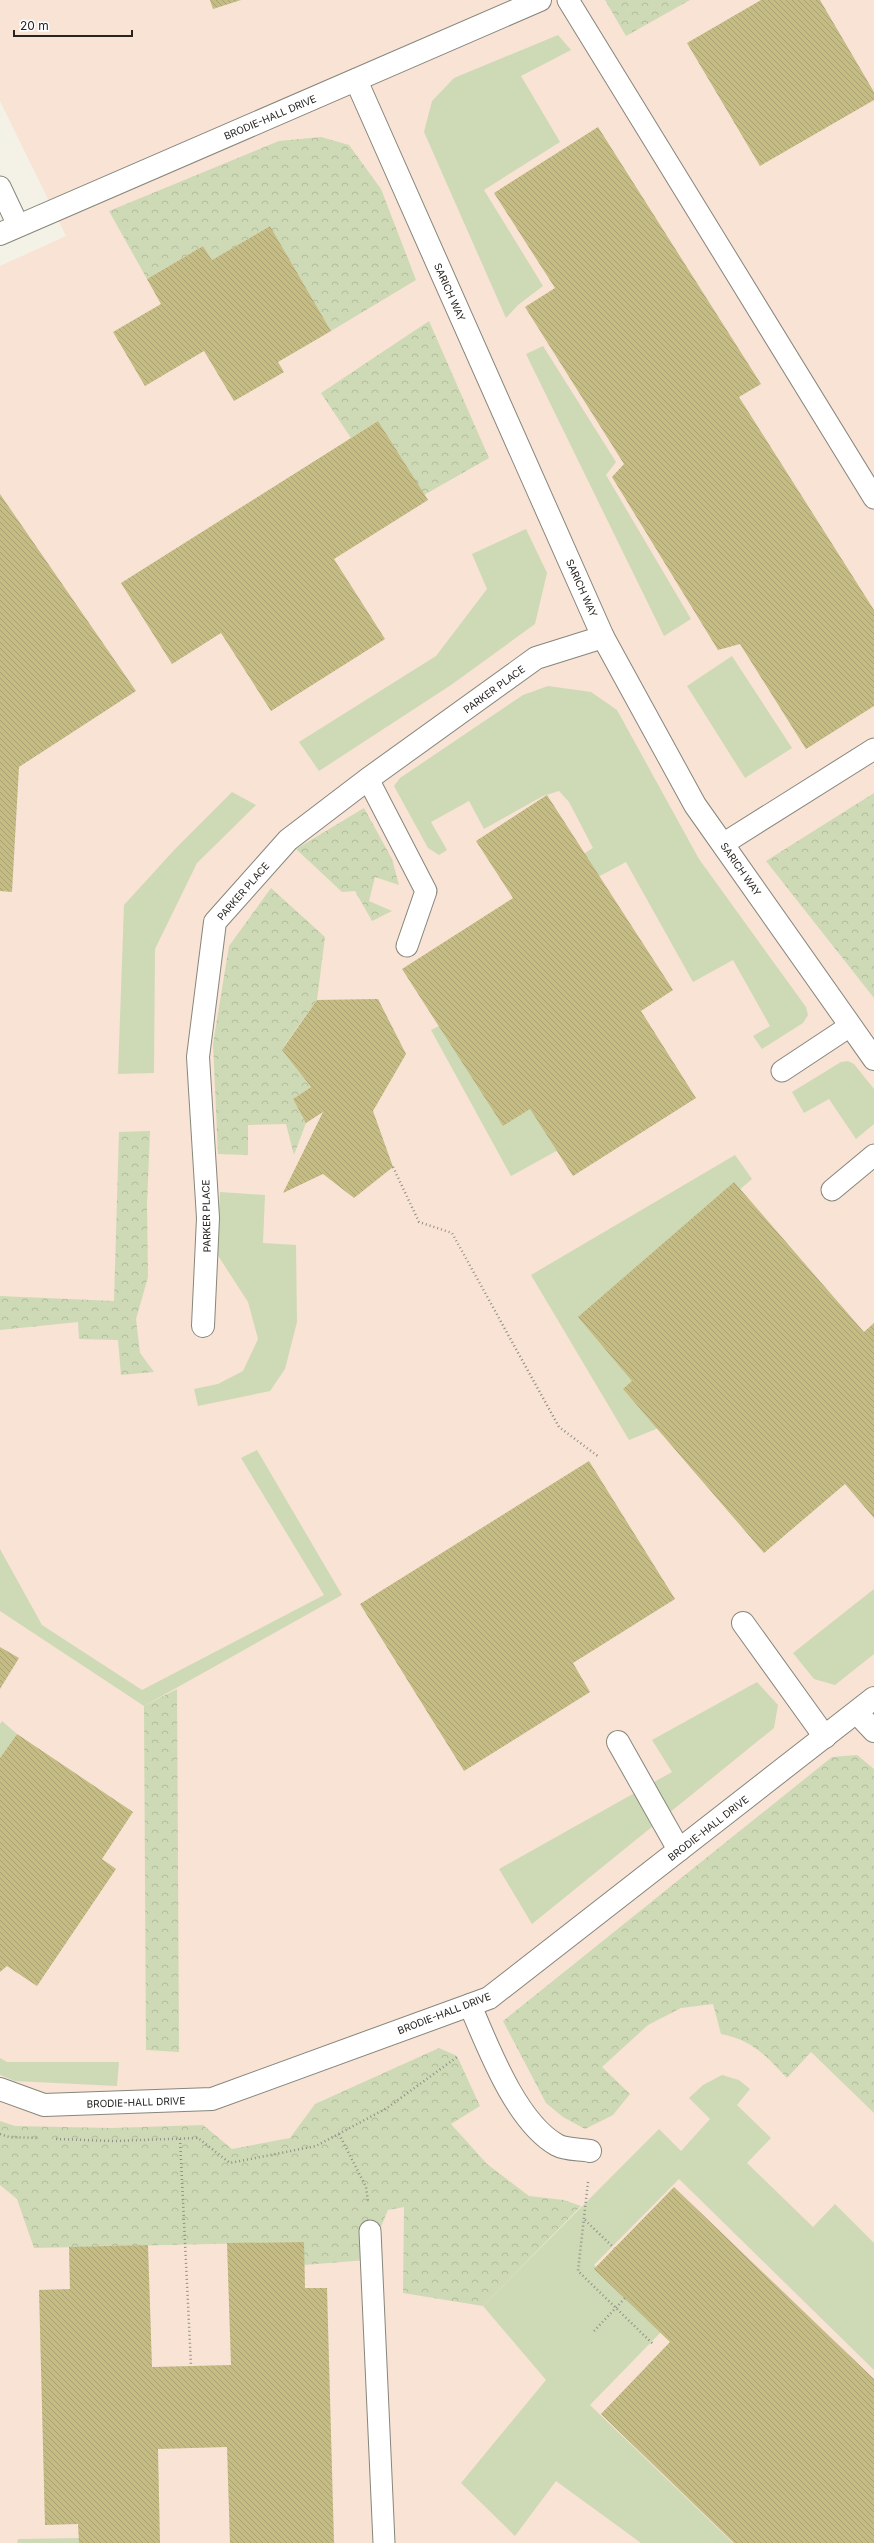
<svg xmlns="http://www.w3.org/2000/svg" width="874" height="2543" font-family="Inter,sans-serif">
<defs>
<pattern id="park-crowns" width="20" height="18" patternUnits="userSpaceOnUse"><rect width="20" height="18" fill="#cedab5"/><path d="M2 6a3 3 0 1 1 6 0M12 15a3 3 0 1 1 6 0" fill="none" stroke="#b1bb9b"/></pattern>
<pattern id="building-back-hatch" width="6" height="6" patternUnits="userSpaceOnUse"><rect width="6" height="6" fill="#c5bc84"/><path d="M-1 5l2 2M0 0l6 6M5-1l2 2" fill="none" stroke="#a9a172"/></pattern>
</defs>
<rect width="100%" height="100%" fill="#f4f2e7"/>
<!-- commercial -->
<path fill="#f8e3d5" d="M 0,0 L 874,0 L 874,2543 L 0,2543 L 0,266 L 66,236 L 0,101 Z"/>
<!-- park -->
<g fill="url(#park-crowns)">
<path d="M 605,0 L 690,0 L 626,36 Z"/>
<path d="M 321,137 L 349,145 L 381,189 L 416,280 L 331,331 L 270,226 L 212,260 L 203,246 L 147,279 L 109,211 L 279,141 Z"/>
<path d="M 429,321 L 489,458 L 424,495 L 378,421 L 351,438 L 321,393 Z"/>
<path d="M 874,793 L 874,998 L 766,861 Z"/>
<path d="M 364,808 L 392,859 L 399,885 L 375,877 L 369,901 L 392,911 L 372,921 L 355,891 L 342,892 L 296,849 Z"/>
<path d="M 271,888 L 325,937 L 317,1000 L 282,1049 L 311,1087 L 293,1099 L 306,1123 L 294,1155 L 286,1124 L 248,1125 L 248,1155 L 218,1154 L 213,1044 L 229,946 Z"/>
<path d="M 150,1131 L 147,1205 L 148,1277 L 136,1319 L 140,1353 L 154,1372 L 121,1375 L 118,1340 L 79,1339 L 78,1322 L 0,1330 L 0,1296 L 114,1301 L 119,1132 Z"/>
<path d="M 177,1689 L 179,2052 L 146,2050 L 144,1706 Z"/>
<path d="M 857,1755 L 874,1769 L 874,2113 L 811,2052 L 787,2078 C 765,2055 752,2040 721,2034 L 713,2004 L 681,2008 L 648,2025 L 602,2067 L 630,2094 L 613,2115 L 585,2129 L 563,2117 L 546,2103 L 503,2021 L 832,1757 Z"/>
<path d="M 439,2048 L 457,2056 L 480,2106 L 451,2124 L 487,2164 L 529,2196 L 564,2200 L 581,2206 L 483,2306 L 403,2293 L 404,2207 L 388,2210 L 367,2260 L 304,2265 L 303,2242 L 34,2248 L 17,2199 L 0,2185 L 0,2121 L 15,2126 L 111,2128 L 203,2125 L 232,2149 L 290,2138 L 315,2104 Z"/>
</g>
<!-- garden -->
<g fill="#cedab5">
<path d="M 558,35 L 571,50 L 521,76 L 560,142 L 484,190 L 543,286 L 518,305 L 506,318 L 424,132 L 432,101 L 454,78 Z"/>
<path d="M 543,346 L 616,462 L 606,475 L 691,619 L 664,636 L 526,354 Z"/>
<path d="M 526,529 L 547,573 L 535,624 L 451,685 L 319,771 L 299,742 L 436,656 L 487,589 L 472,554 Z"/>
<path d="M 732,656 L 792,748 L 745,778 L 687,686 Z"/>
<path d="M 548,686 L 591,692 L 617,710 L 699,859 L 806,1007 L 808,1015 L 803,1023 L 762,1049 L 753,1036 L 770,1026 L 733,960 L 693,982 L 626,862 L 583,885 L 570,862 L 593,848 L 569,802 L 559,791 L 543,796 L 484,829 L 469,801 L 431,822 L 447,850 L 439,855 L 428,848 L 394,786 L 400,778 L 523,695 Z"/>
<path d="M 232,792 L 256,805 L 197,863 L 155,949 L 154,1073 L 118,1074 L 124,905 L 176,848 Z"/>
<path d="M 461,1015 L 542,1089 L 571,1143 L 511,1176 L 431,1030 Z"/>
<path d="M 848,1061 L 854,1064 L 874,1089 L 874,1124 L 856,1139 L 829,1099 L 804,1113 L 792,1092 L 841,1062 Z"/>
<path d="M 735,1155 L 752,1179 L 601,1309 L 683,1418 L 629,1440 L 531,1275 Z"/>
<path d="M 220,1192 L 265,1195 L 263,1243 L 296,1245 L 297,1322 L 285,1369 L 270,1391 L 198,1406 L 194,1389 L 218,1384 L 243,1371 L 258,1339 L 248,1302 L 217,1254 Z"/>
<path d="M 257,1450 L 342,1595 L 144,1706 L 0,1611 L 0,1549 L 42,1625 L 142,1690 L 324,1595 L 241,1458 Z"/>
<path d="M 874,1589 L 874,1654 L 835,1685 L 814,1679 L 793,1653 Z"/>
<path d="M 757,1682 L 778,1705 L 774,1728 L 532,1924 L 499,1869 L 672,1772 L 652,1740 Z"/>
<path d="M 2,1721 L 17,1734 L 0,1758 L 0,1724 Z"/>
<path d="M 0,2058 L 7,2062 L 119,2062 L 117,2086 L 15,2081 L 0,2075 Z"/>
<path d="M 722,2075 L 739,2080 L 750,2089 L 737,2105 L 771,2138 L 747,2163 L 813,2227 L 835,2204 L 874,2243 L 874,2370 L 679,2179 L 594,2265 L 661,2332 L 590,2405 L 733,2543 L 641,2543 L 556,2481 L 515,2536 L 461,2483 L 546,2380 L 483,2306 L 659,2129 L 681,2151 L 710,2119 L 689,2098 L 703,2085 Z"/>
<path d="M 79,2538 L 79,2543 L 17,2543 L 18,2539 Z"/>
</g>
<!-- building -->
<g fill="url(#building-back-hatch)">
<path d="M 210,0 L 241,0 L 213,9 Z"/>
<path d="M 761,0 L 820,0 L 874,92 L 874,100 L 760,166 L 687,43 Z"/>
<path d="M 598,127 L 761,384 L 739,397 L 874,610 L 874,706 L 806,749 L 740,644 L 718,650 L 612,477 L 624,464 L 525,307 L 555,288 L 494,193 Z"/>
<path d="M 270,226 L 331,331 L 278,362 L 284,372 L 234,401 L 204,351 L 145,386 L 113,332 L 161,304 L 147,279 L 203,246 L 212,260 Z"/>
<path d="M 378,421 L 428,500 L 334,559 L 385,639 L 271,711 L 221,633 L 172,664 L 121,583 Z"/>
<path d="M 0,494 L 136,691 L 19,767 L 12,892 L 0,891 Z"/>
<path d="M 547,795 L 673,990 L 641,1011 L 696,1098 L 573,1176 L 530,1109 L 503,1126 L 402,969 L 513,898 L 476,841 Z"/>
<path d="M 378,999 L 406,1054 L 373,1111 L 393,1167 L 354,1198 L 323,1174 L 283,1193 L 323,1112 L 306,1123 L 293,1099 L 311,1087 L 282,1050 L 317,1000 Z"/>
<path d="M 734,1182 L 864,1332 L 874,1323 L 874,1518 L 845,1484 L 764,1553 L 623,1389 L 632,1381 L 578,1317 Z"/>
<path d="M 589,1461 L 675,1599 L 573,1663 L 590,1692 L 464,1771 L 360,1604 Z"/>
<path d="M 0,1647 L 19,1658 L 0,1689 Z"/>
<path d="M 17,1734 L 133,1812 L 102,1859 L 116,1869 L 37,1986 L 7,1966 L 0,1972 L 0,1758 Z"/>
<path d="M 674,2187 L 874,2379 L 874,2543 L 734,2543 L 601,2414 L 670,2342 L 594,2269 Z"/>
<path d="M 304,2242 L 305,2288 L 327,2288 L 334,2543 L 230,2543 L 227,2447 L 158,2449 L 160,2543 L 79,2543 L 78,2524 L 45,2525 L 39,2290 L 70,2289 L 69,2247 L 148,2245 L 152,2367 L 231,2365 L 227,2243 Z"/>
</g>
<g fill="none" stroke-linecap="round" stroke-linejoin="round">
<!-- lane casing -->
<g stroke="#87867c" stroke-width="23">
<g id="lane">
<path d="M 568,0 L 874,498"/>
<path d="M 0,187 L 18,225"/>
<path d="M 368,779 L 426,891 L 407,946"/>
<path d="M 723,844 L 874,749"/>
<path d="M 782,1071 L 850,1026"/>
<path d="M 832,1190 L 874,1155"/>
<path d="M 370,2231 L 384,2543"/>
</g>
</g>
<!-- street casing -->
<g stroke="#87867c" stroke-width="24">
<g id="street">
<path d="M 356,80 L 603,637 L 695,805 L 874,1059"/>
<path d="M 0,234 L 540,0"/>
<path d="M 203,1326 L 208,1218 L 198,1057 L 215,922 L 288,840 L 368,779 L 536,658 L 603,637"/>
<path d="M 743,1623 L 825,1737"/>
<path d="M 857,1713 L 874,1731"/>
<path d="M 618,1742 L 679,1850"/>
<path d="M 470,2005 C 488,2047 516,2122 557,2145 C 566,2150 581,2149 590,2151"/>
<path d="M 0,2089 L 44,2105 L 212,2099 L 489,1998 L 874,1698"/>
</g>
</g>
<!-- path -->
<g stroke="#918f88" stroke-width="2.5" stroke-dasharray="1 3" stroke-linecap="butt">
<path d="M 393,1167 L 419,1222 L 452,1233 L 559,1427 L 599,1457"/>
<path d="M 0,2134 L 9,2137 L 39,2138"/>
<path d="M 339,2134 L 366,2187 L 368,2201"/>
<path d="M 56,2139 L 114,2141 L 198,2138 L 230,2163 L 316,2146 L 387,2108 L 457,2057"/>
<path d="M 180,2139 L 191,2366"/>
<path d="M 588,2182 L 578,2271 L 653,2344"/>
<path d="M 585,2220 L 614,2248"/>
<path d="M 594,2331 L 626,2297"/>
</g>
<!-- lane -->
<use href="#lane" stroke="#fff" stroke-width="21"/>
<!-- street -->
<use href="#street" stroke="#fff" stroke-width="22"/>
</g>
<g text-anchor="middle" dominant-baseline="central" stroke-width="3" stroke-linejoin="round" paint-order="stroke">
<!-- street labels -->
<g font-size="10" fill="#252420" stroke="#fff">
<text transform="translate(270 117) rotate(-23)">BRODIE-HALL DRIVE</text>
<text transform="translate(450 292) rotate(66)">SARICH WAY</text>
<text transform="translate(582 588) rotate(66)">SARICH WAY</text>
<text transform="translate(494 689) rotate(-36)">PARKER PLACE</text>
<text transform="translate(741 869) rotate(55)">SARICH WAY</text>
<text transform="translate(243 891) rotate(-49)">PARKER PLACE</text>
<text transform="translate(206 1216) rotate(-91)">PARKER PLACE</text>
<text transform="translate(708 1828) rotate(-38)">BRODIE-HALL DRIVE</text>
<text transform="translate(444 2013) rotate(-21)">BRODIE-HALL DRIVE</text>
<text transform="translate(136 2102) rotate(-2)">BRODIE-HALL DRIVE</text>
</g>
</g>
<!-- scale -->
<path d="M14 30v6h118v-6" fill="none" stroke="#252420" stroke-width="2"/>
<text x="20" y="30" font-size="12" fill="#252420" stroke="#ffffff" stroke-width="3" paint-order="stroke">20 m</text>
</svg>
